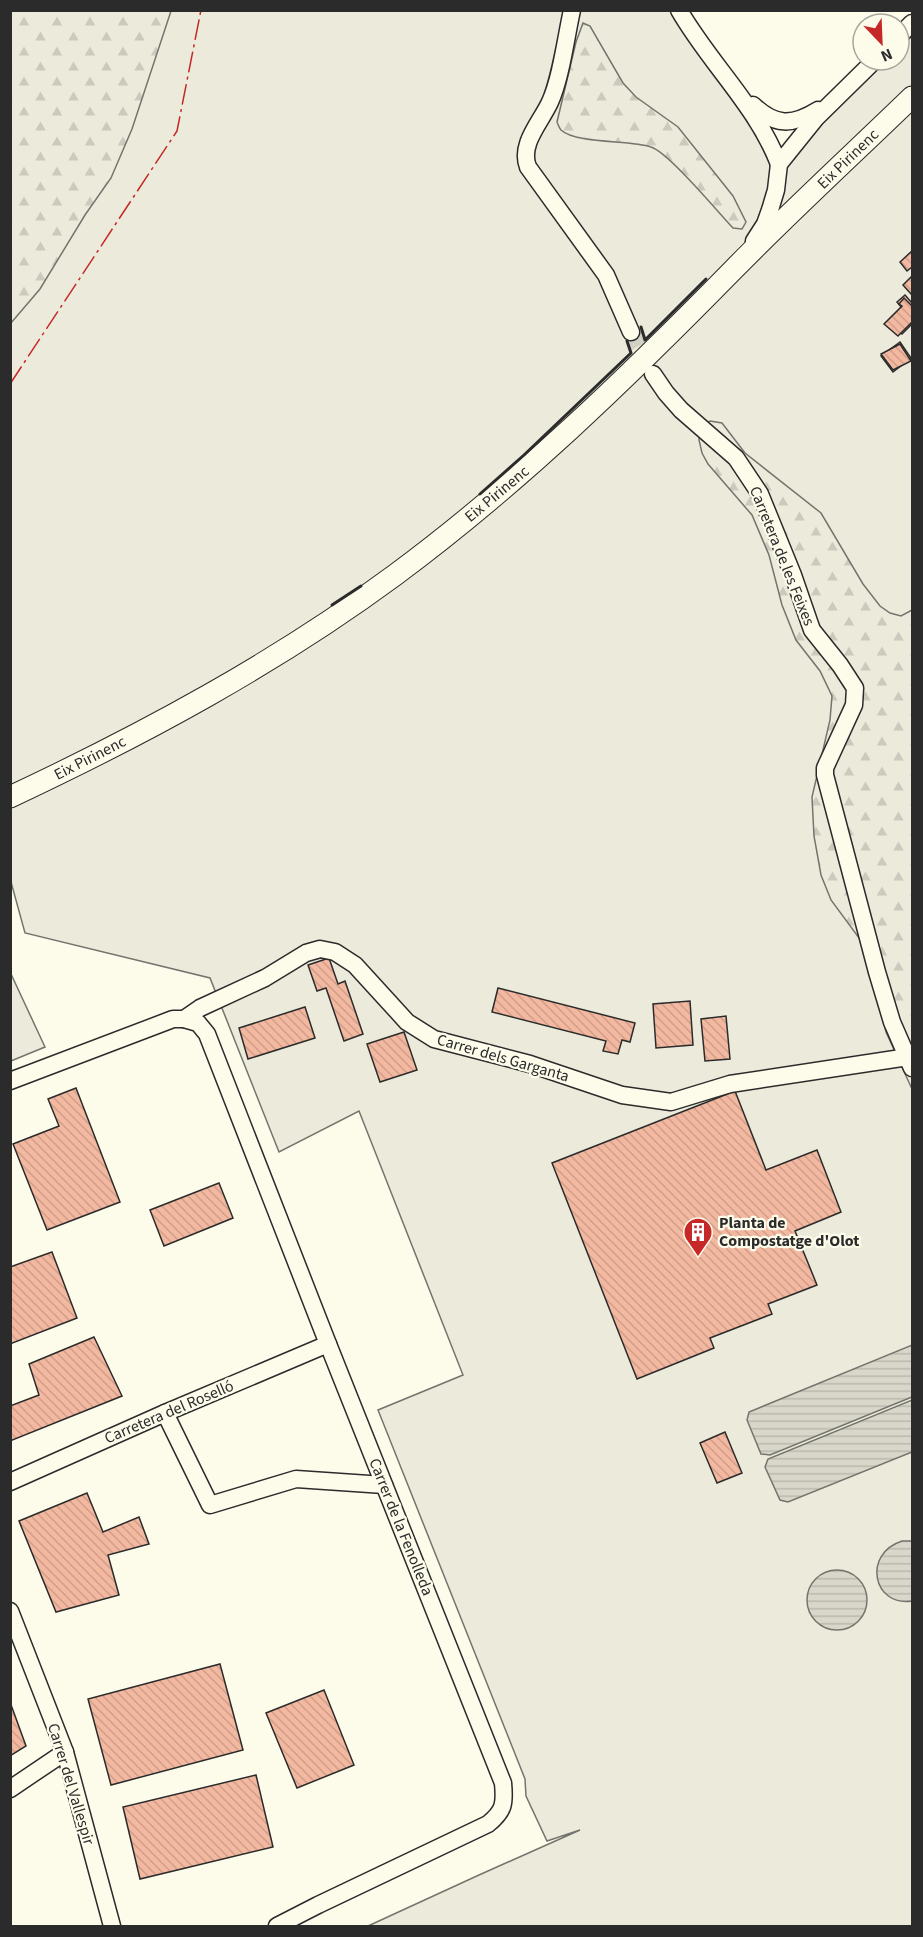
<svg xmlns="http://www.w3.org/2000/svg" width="923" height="1937" font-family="'Source Sans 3',sans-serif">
<defs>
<pattern id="forest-firs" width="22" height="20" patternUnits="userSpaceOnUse" patternTransform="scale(1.5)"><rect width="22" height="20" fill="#ecebdb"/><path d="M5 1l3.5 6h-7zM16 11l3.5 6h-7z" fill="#cbcabc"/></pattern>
<pattern id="water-rules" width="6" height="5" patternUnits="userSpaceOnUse" patternTransform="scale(1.5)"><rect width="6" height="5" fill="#d8d7c9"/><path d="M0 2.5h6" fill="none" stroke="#bab9ad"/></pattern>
<pattern id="building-back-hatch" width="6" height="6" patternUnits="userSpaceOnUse" patternTransform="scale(1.5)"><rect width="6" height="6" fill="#f2b8a0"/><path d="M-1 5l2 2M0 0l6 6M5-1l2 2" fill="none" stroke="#d09e8a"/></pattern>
</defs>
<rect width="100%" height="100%" fill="#fdfbea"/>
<!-- green -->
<path fill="#ecebdb" stroke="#74746e" stroke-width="1.5" d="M 11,11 L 671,11 L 779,165 L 887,60 L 899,60 L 899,49 L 912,36 L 912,1926 L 368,1926 L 479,1875 L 580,1830 L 547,1841 L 526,1796 L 525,1779 L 378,1410 L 463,1375 L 359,1111 L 279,1152 L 210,978 L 25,933 L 11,882 Z"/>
<!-- forest -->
<g fill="url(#forest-firs)" stroke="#74746e" stroke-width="1.5">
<path d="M 11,10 L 171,11 L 132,129 L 111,178 L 85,215 L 40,289 L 11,323 Z"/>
<path d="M 583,23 L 590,26 L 623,83 L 636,97 L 678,127 L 733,196 L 746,222 L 742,229 L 733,228 C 718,212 668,152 651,147 C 630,140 576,144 561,130 C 559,128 558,124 557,122 L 576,42 Z"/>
<path d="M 710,421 L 722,423 L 745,453 L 821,513 L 863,584 L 880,606 L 890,613 L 901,616 L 912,610 L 912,1089 L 886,1032 L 865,946 L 831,900 L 821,875 L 814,836 L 812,797 L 830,720 L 832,696 L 820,671 L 796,640 L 782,605 L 769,555 L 752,515 L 708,464 L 702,453 L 699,440 L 700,429 Z"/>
</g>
<!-- parking -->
<path fill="#eceadb" stroke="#74746e" stroke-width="1.5" d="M 11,974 L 45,1047 L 11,1061 L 10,1061 Z"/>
<!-- water -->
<g fill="url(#water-rules)" stroke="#74746e" stroke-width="1.5">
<path d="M 912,1345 L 912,1397 L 770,1455 L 761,1454 L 747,1420 L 749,1412 Z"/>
<path d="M 912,1400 L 912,1452 L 788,1502 L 780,1500 L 765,1467 L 768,1459 Z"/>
<path d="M 902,1541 L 912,1541 L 912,1601 C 873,1607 862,1554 902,1541 Z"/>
<circle cx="837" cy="1600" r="30"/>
</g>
<!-- building -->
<g fill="url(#building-back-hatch)" stroke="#2b2b2b" stroke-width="1.5">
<path d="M 912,251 L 912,267 L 907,271 L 900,262 Z"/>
<path d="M 912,276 L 912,295 L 903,285 Z"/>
<path d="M 905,295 L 912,303 L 912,324 L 902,334 L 889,321 L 902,308 L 897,302 Z"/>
<path d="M 904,298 L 912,306 L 912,322 L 898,336 L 884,324 L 902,306 L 899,304 Z"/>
<path d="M 900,342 L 911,358 L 893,372 L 881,356 Z"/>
<path d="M 900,344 L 911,361 L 893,370 L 881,354 Z"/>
<path d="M 329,958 L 338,984 L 345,981 L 363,1034 L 344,1041 L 326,988 L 317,991 L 308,965 Z"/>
<path d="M 498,988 L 635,1023 L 630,1042 L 622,1040 L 618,1054 L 603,1051 L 606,1041 L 492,1012 Z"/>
<path d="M 690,1001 L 693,1045 L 656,1048 L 653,1004 Z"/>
<path d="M 305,1007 L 315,1038 L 248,1059 L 239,1028 Z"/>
<path d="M 726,1016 L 730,1059 L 705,1061 L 701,1019 Z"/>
<path d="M 404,1032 L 417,1070 L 380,1082 L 367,1044 Z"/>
<path d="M 76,1088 L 120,1202 L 47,1230 L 13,1144 L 59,1126 L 48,1099 Z"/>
<path d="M 735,1091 L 766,1170 L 817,1150 L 841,1212 L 795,1231 L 817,1285 L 768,1304 L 772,1314 L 710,1338 L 714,1348 L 637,1379 L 552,1163 Z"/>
<path d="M 219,1183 L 233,1218 L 164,1246 L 150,1210 Z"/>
<path d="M 52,1252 L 77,1318 L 10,1344 L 10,1267 Z"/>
<path d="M 94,1337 L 122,1396 L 10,1441 L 10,1406 L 39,1395 L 29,1364 Z"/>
<path d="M 725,1432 L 742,1473 L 717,1483 L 700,1443 Z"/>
<path d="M 87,1493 L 103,1532 L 139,1517 L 149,1544 L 108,1555 L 119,1595 L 56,1612 L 19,1521 Z"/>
<path d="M 220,1664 L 243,1750 L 111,1785 L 88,1699 Z"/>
<path d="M 324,1690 L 354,1765 L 297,1788 L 266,1713 Z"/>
<path d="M 10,1702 L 26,1746 L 10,1756 Z"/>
<path d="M 256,1775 L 273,1847 L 140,1879 L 123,1807 Z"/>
</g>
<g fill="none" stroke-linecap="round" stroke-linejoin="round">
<!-- minor-tunnel -->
<path stroke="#d3d1c4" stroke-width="16" stroke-dasharray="16 8" stroke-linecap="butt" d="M 631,332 L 650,368"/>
<!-- minor casing -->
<g stroke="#2b2b2b" stroke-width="19">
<g id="minor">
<path d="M 572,10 C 566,37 561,78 550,102 C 541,122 519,144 528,167 L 606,275 L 631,332"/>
<path d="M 679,10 C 710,64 756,105 779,164"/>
<path d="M 899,36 L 912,23"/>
<path d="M 753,105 C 775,126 792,126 818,110"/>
<path d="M 754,241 L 765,224 L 770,210 L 776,190 L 779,164 L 816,118 L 875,60"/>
<path d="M 653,374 L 666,393 L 681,410 L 736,458 L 760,494 L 793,575 L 812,630 L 840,665 L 855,688 L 854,705 L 825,768 L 825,775 L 877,972 L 892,1022 L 912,1068"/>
<path d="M 184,1019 L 198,1023 L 207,1034 L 328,1344 L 503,1783 C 505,1804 504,1811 488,1824 L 318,1905 L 277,1926"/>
<path d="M 10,1081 L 173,1019 L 184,1019 L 200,1008 L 265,978 L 306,953 L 320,949 L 335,952 L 355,965 L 407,1022 L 434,1039 L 530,1064 L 622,1095 L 671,1102 L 730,1084 L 908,1057"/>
<path d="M 165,1413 L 210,1505 L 296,1479 L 384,1485"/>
<path d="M 10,1482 L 165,1413 L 328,1344"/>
<path d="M 10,1611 L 65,1752 L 112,1926"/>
<path d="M 10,1789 L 65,1752"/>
</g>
</g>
<!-- major casing -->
<g stroke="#2b2b2b" stroke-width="23">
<path id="major" d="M 10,797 C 144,734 276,663 395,575 C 518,484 627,378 734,269 C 792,210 853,154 912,97"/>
</g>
<!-- minor -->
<use href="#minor" stroke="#fdfbea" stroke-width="16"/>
<!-- major -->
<use href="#major" stroke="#fdfbea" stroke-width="21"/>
<!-- wall -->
<g stroke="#2b2b2b" stroke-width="3">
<path d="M 641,327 L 645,340 L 706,279"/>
<path d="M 480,494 L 524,455 L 631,353 L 627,341"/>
<path d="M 332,605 L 361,586"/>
</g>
<!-- power -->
<path stroke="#c62828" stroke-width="1.5" stroke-dasharray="21 4.5 3 4.5" stroke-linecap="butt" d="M 10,384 L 177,131 L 201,10"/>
</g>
<!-- icons -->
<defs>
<g id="building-pin" transform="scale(1.5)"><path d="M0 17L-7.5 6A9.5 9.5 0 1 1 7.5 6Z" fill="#c62828" stroke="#fdfbea"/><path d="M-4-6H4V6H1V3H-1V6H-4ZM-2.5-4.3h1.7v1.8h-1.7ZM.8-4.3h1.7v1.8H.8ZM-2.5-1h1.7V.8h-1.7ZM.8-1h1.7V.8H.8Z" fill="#fff"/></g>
</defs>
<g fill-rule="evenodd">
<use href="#building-pin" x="698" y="1232"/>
</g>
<g text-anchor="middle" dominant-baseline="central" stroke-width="4.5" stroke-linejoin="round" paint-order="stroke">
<!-- street labels -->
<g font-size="16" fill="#2b2b2b" stroke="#fdfbea">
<text transform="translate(848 159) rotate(-44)">Eix Pirinenc</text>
<text transform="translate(497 494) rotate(-40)">Eix Pirinenc</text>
<text transform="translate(782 556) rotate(68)">Carretera de les Feixes</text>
<text transform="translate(90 758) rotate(-27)">Eix Pirinenc</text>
<text transform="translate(503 1058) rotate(16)">Carrer dels Garganta</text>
<text transform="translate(169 1412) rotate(-23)">Carretera del Roselló</text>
<text transform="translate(401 1527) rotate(68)">Carrer de la Fenolleda</text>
<text transform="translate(71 1784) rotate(73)">Carrer del Vallespir</text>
</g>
<!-- poi labels -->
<g font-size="16" font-weight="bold" fill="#2b2b2b" stroke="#fdfbea" text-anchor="start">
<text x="719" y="1223">Planta de<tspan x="719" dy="18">Compostatge d'Olot</tspan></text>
</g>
</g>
<!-- border -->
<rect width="923" height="1937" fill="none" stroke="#2b2b2b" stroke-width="24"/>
<!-- north arrow -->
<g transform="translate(881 42) rotate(157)"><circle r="28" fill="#fdfbea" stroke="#a9a89e" stroke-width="1.5"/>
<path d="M0-4.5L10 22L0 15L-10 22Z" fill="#c62828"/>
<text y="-9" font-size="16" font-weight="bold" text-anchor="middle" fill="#2b2b2b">N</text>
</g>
</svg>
